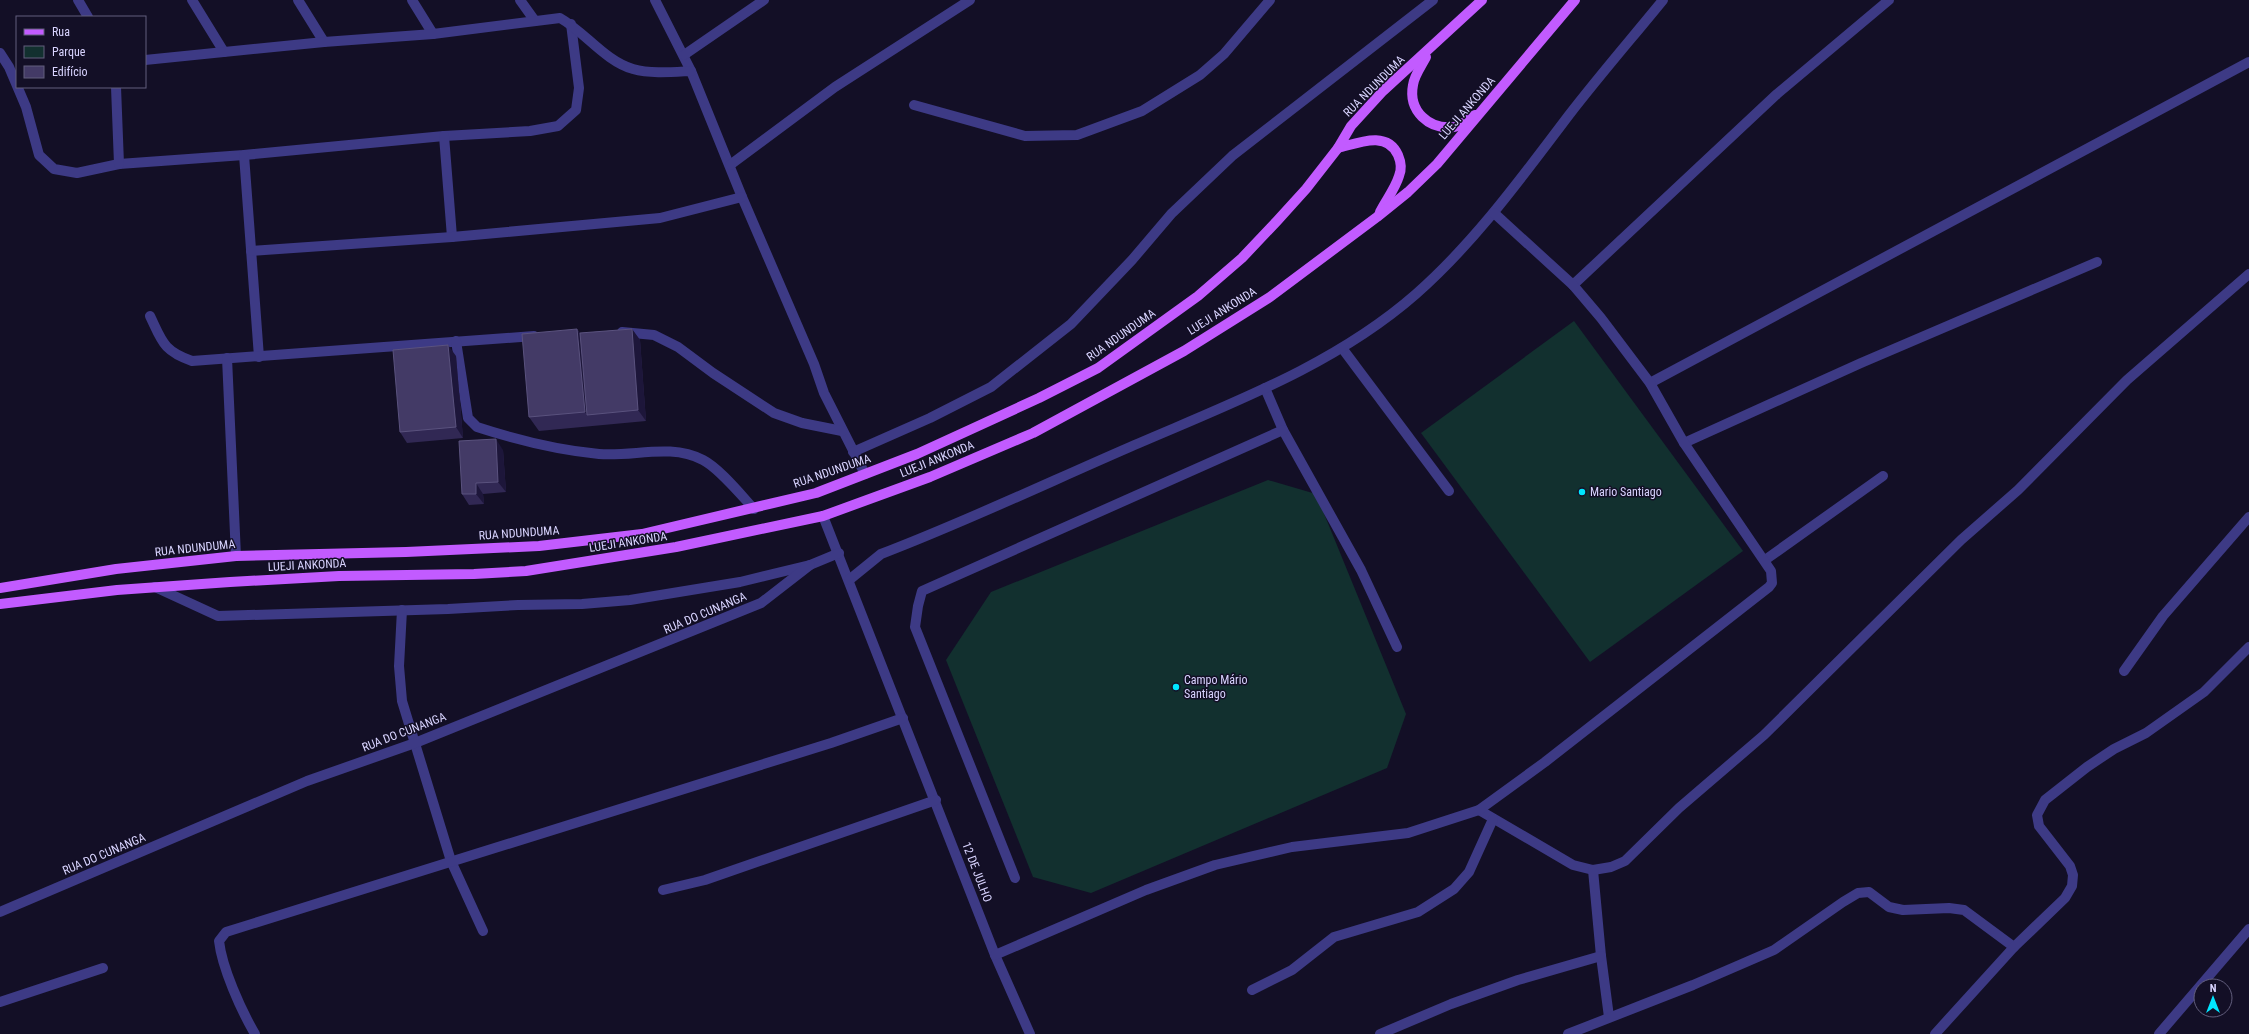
<svg xmlns="http://www.w3.org/2000/svg" width="2249" height="1034" font-family="'Roboto Condensed',sans-serif">
<rect width="100%" height="100%" fill="#130f26"/>
<!-- green -->
<g fill="#12302f">
<path d="M 1574,321 L 1743,551 L 1590,662 L 1421,433 Z"/>
<path d="M 1268,480 L 1316,494 L 1406,714 L 1387,768 L 1091,893 L 1033,877 L 946,660 L 991,592 Z"/>
</g>
<g fill="none" stroke-linecap="round" stroke-linejoin="round">
<!-- minor -->
<g stroke="#3d3a85" stroke-width="10">
<path d="M 78,0 L 88,17"/>
<path d="M 192,0 L 224,52"/>
<path d="M 298,0 L 324,42"/>
<path d="M 412,0 L 433,34"/>
<path d="M 520,0 L 535,21"/>
<path d="M 655,0 L 691,71 L 742,197 L 814,364 L 824,393 L 865,474"/>
<path d="M 0,53 L 9,67 L 26,107 L 39,155 L 54,169 L 77,173 L 119,164 L 244,155 L 444,136 L 530,131 L 558,126 L 576,110 L 579,88 L 571,24"/>
<path d="M 684,55 L 764,0"/>
<path d="M 145,60 L 324,42 L 433,34 L 560,18 C 585,32 605,61 633,69 C 651,74 672,72 691,71"/>
<path d="M 116,87 L 119,164"/>
<path d="M 914,105 L 1025,136 L 1077,135 L 1142,111 L 1200,75 L 1224,54 L 1270,0"/>
<path d="M 444,136 L 452,237"/>
<path d="M 244,155 L 259,357"/>
<path d="M 730,165 L 835,87 L 970,0"/>
<path d="M 251,251 L 452,237 L 660,218 L 742,197"/>
<path d="M 1573,285 L 1777,94 L 1889,0"/>
<path d="M 150,316 C 162,341 163,351 192,361 L 534,336"/>
<path d="M 622,332 L 654,335 L 678,347 L 713,373 L 774,413 L 802,423 L 842,431"/>
<path d="M 456,341 L 468,418 L 477,427 C 517,440 557,450 599,454 C 634,457 670,443 703,460 C 719,468 741,495 754,509"/>
<path d="M 1342,348 L 1449,491"/>
<path d="M 227,358 L 236,556"/>
<path d="M 1650,383 L 2249,62"/>
<path d="M 1265,388 L 1283,430 L 1361,570 L 1397,647"/>
<path d="M 1684,443 L 1861,363 L 2097,262"/>
<path d="M 853,452 L 930,418 L 991,387 L 1071,324 L 1132,260 L 1172,213 L 1232,156 L 1433,0"/>
<path d="M 823,516 L 995,955 L 1030,1034"/>
<path d="M 1765,560 L 1883,476"/>
<path d="M 849,580 L 881,554 C 965,522 1047,483 1130,447 C 1229,404 1334,366 1416,294 C 1475,242 1522,177 1569,115 C 1599,76 1632,38 1663,0"/>
<path d="M 155,587 L 218,616 L 448,609 L 518,605 L 582,604 L 630,600 L 740,582 L 810,565 L 839,553"/>
<path d="M 402,610 L 399,666 L 402,701 L 451,861 L 483,931"/>
<path d="M 2124,671 L 2163,616 L 2249,517"/>
<path d="M 1479,810 L 1573,865 L 1593,870 L 1611,867 L 1625,861 L 1679,808 L 1764,735 L 1961,540 L 2018,490 L 2127,380 L 2249,274"/>
<path d="M 1593,870 L 1601,956 L 1609,1017"/>
<path d="M 1015,878 L 915,627 L 918,606 L 922,591 L 1283,430"/>
<path d="M 663,890 L 705,880 L 936,800"/>
<path d="M 0,912 L 307,781 L 415,743 L 761,603 L 810,565"/>
<path d="M 995,955 L 1146,890 L 1215,865 L 1292,847 L 1408,833 L 1479,810 L 1545,762 L 1769,587 L 1772,583 L 1771,571 L 1684,443 L 1650,383 L 1601,318 L 1573,285 L 1494,213"/>
<path d="M 1252,990 L 1292,970 L 1334,937 L 1418,912 L 1454,889 L 1469,872 L 1493,819"/>
<path d="M 0,1002 L 103,968"/>
<path d="M 255,1034 C 241,1010 222,968 219,941 L 226,932 L 831,743 L 903,718"/>
<path d="M 1380,1034 L 1451,1004 L 1518,980 L 1601,956"/>
<path d="M 1568,1034 L 1693,985 L 1774,950 L 1843,902 L 1858,893 L 1869,892 L 1889,907 L 1903,910 L 1949,908 L 1964,910 L 2014,947"/>
<path d="M 1935,1034 L 2014,947 L 2065,898 L 2072,886 L 2073,875 L 2070,866 L 2039,826 L 2037,815 L 2045,800 L 2087,767 L 2114,749 L 2146,733 L 2204,692 L 2249,647"/>
<path d="M 2159,1034 L 2249,929"/>
</g>
<!-- major -->
<g stroke="#c25bff" stroke-width="10">
<path d="M 1426,57 C 1422,65 1414,76 1413,85 C 1408,111 1429,130 1454,127 C 1461,126 1469,119 1475,115"/>
<path d="M 1338,148 C 1358,143 1387,130 1398,155 C 1401,162 1402,169 1399,176 C 1395,189 1386,200 1380,212"/>
<path d="M 0,588 L 116,569 L 236,556 L 406,552 L 539,546 L 642,534 L 816,493 L 917,454 L 1039,398 L 1098,368 L 1198,296 L 1242,258 L 1277,221 L 1306,189 L 1338,148 L 1351,126 L 1383,91 L 1482,0"/>
<path d="M 0,604 L 117,590 L 230,582 L 339,576 L 474,574 L 526,571 L 676,547 L 823,516 L 930,477 L 1033,433 L 1184,351 L 1270,297 L 1377,217 L 1408,192 L 1437,164 L 1575,0"/>
</g>
</g>
<!-- wall -->
<g fill="#312854">
<path d="M 577,329 L 580,333 L 632,329 L 640,340 L 646,421 L 539,431 L 529,417 Z"/>
<path d="M 456,356 L 463,438 L 407,443 L 400,432 Z"/>
<path d="M 503,450 L 506,492 L 483,494 L 484,504 L 469,505 L 462,494 Z"/>
</g>
<!-- shaded-wall -->
<g fill="#1d163a">
<path d="M 577,329 L 587,344 L 587,415 L 585,412 Z"/>
<path d="M 632,329 L 640,340 L 646,421 L 638,410 Z"/>
<path d="M 448,345 L 456,356 L 463,438 L 456,427 Z"/>
<path d="M 496,439 L 503,450 L 506,492 L 498,482 Z"/>
<path d="M 476,483 L 483,494 L 484,504 L 476,494 Z"/>
</g>
<!-- building -->
<g fill="#433a66" stroke="#5a527e">
<path d="M 577,329 L 585,412 L 529,417 L 522,334 Z"/>
<path d="M 632,329 L 638,410 L 587,415 L 580,333 Z"/>
<path d="M 448,345 L 456,427 L 400,432 L 393,350 Z"/>
<path d="M 496,439 L 498,482 L 476,483 L 476,494 L 462,494 L 459,441 Z"/>
</g>
<!-- markers -->
<g fill="#00e5ff" stroke="#130f26" stroke-width="1.5">
<circle cx="1582" cy="492" r="4"/>
<circle cx="1176" cy="687" r="4"/>
</g>
<g text-anchor="middle" dominant-baseline="central" stroke-width="3" stroke-linejoin="round" paint-order="stroke">
<!-- street labels -->
<g font-size="12" fill="#d9d4ff" stroke="#130f26">
<text transform="translate(1374 86) rotate(-45)">RUA NDUNDUMA</text>
<text transform="translate(1467 108) rotate(-49)">LUEJI ANKONDA</text>
<text transform="translate(1222 311) rotate(-32)">LUEJI ANKONDA</text>
<text transform="translate(1121 335) rotate(-35)">RUA NDUNDUMA</text>
<text transform="translate(937 459) rotate(-22)">LUEJI ANKONDA</text>
<text transform="translate(832 471) rotate(-19)">RUA NDUNDUMA</text>
<text transform="translate(519 533) rotate(-4)">RUA NDUNDUMA</text>
<text transform="translate(628 542) rotate(-9)">LUEJI ANKONDA</text>
<text transform="translate(195 548) rotate(-6)">RUA NDUNDUMA</text>
<text transform="translate(307 565) rotate(-3)">LUEJI ANKONDA</text>
<text transform="translate(705 613) rotate(-23)">RUA DO CUNANGA</text>
<text transform="translate(404 732) rotate(-21)">RUA DO CUNANGA</text>
<text transform="translate(104 854) rotate(-23)">RUA DO CUNANGA</text>
<text transform="translate(977 872) rotate(69)">12 DE JULHO</text>
</g>
<!-- poi labels -->
<g font-size="12" fill="#d9d4ff" stroke="#130f26" text-anchor="start">
<text x="1590" y="492">Mario Santiago</text>
<text x="1184" y="680">Campo Mário<tspan x="1184" dy="14">Santiago</tspan></text>
</g>
</g>
<!-- legend -->
<rect x="16" y="16" width="130" height="72" fill="#130f26" stroke="#625e7d"/>
<rect x="24" y="29" width="20" height="6" fill="#c25bff" stroke="#625e7d"/>
<text x="52" y="36" font-size="12" fill="#d9d4ff">Rua</text>
<rect x="24" y="46" width="20" height="12" fill="#12302f" stroke="#625e7d"/>
<text x="52" y="56" font-size="12" fill="#d9d4ff">Parque</text>
<rect x="24" y="66" width="20" height="12" fill="#433a66" stroke="#625e7d"/>
<text x="52" y="76" font-size="12" fill="#d9d4ff">Edifício</text>
<!-- north arrow -->
<g transform="translate(2213 998)"><circle r="19" fill="#130f26" stroke="#625e7d"/>
<path d="M0-3L7 15L0 10L-7 15Z" fill="#00e5ff"/>
<text y="-6" font-size="11" font-weight="bold" text-anchor="middle" fill="#d9d4ff">N</text>
</g>
</svg>
